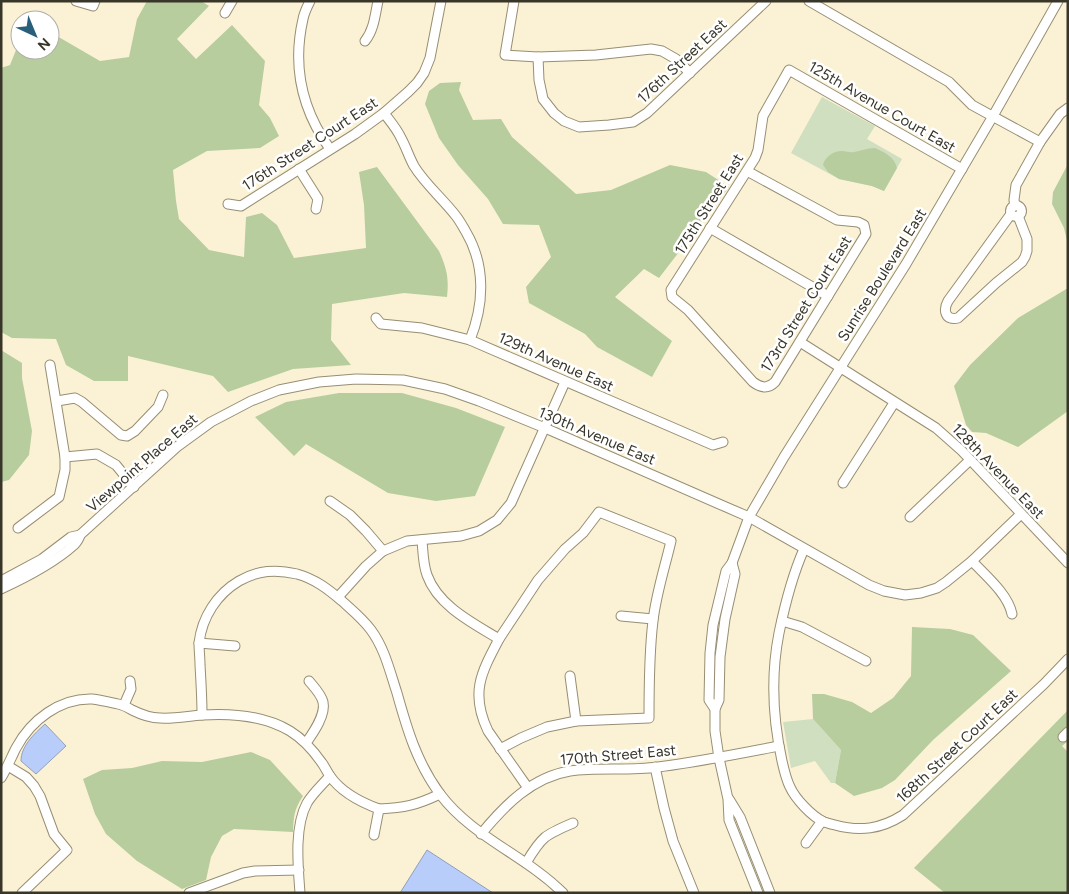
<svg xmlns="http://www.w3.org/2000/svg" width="1069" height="894" font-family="Figtree,sans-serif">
<rect width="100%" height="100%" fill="#fbf2d5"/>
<!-- green -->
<g fill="#d0dfc0">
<path d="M 822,97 L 875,126 L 867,139 L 902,159 L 884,191 L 872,186 L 839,179 L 791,153 Z"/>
<path d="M 813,719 L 841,750 L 835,783 L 831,783 L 815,761 L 791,768 L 783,722 Z"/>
</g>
<!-- forest -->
<g fill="#b7cd9e">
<path d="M 147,1 L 201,1 L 209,6 L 177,39 L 196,59 L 232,25 L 265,61 L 259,105 L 270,118 L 279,136 L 260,148 L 207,151 L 173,170 L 176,201 L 179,219 L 209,250 L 244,257 L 246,217 L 262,213 L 277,225 L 294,258 L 366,248 L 364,205 L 359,172 L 377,167 L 439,251 C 447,269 449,278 447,297 L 404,293 L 332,304 L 331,340 L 351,365 L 293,369 L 228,392 L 213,376 L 128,356 L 128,381 L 94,381 L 66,365 L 56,339 L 12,338 L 1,332 L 1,152 L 2,151 L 1,150 L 1,68 L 10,65 L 20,40 L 20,50 L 50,50 L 50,32 L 100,61 L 129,57 L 137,19 Z"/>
<path d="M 461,82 L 459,90 L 473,120 L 501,119 L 512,137 L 576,194 L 611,190 L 670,165 L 706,172 L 729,187 L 659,278 L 644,269 L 615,297 L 672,341 L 652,377 L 597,347 L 585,334 L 529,303 L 526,287 L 551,257 L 539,225 L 503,224 L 488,199 L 458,165 L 439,138 L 425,104 L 429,91 L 440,83 Z"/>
<path d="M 875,148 C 885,153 894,156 897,168 L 884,191 L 872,186 L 839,179 L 828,172 L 823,165 C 825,157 833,151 842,151 C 846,151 850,153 854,152 C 861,151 867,148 875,148 Z"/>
<path d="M 1068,164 L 1068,245 L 1064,228 L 1052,204 L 1053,192 Z"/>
<path d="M 1068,288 L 1068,411 L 1018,447 L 986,433 L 972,432 L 966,425 L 954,386 L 970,365 L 1018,318 Z"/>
<path d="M 1,350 L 22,363 L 22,378 L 32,431 L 29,455 L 9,480 L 1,482 Z"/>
<path d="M 339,393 L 402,393 L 456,408 L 505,427 L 475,496 L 436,501 L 388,493 L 306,444 L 294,456 L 255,417 L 286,402 Z"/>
<path d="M 912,627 L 950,629 L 973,635 L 1011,671 L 933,740 L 895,780 L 882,788 L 854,796 L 835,783 L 841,750 L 813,719 L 812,694 L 824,694 L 852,702 L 871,713 L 893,698 L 911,676 Z"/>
<path d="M 1068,710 L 1068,741 L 1062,746 L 1068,752 L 1068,893 L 945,893 L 914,868 Z"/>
<path d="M 251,752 L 270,760 L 303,796 C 294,810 294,815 293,832 L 234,829 L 222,836 L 211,857 L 206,880 L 182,889 L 137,861 L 106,834 L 95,814 L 83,779 L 102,770 L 132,768 L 162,761 L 202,762 Z"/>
</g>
<!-- water -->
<g fill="#b8cdfa" stroke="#929fbb">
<path d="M 45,724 L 66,746 L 36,774 L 21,761 C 21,746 34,734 45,724 Z"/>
<path d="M 427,850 L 493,893 L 400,893 Z"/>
</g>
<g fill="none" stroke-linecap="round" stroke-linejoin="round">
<!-- minor casing -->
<g stroke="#978e73" stroke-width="11">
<g id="minor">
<path d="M 76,1 L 93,6 L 95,1"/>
<path d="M 310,1 C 307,7 304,13 303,19 C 292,67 302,110 330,149"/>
<path d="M 514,1 L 505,55 L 538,57 L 596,55 L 651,49 L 662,51 L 676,59 L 690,73"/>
<path d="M 809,1 L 949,82 L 972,105 L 1040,142"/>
<path d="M 225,13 L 232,1"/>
<path d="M 365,41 C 374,30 375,15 378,1"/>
<path d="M 538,57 L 539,80 L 543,99 L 554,113 L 564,121 L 579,127 L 609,125 L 633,122 L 647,113 L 766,1"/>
<path d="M 384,113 C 390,121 397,129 401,138 C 406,147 409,157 414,166 C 425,184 443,199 456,216 C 460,221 463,227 466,232 C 486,266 484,305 470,340"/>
<path d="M 299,169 L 318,199 L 316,209"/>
<path d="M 747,171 L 837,220 L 858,222 L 864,225 L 866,234 L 775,382 C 768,389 761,388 753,382 L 688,310 L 672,297 L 671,290 L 755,158 L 758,150 L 763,116 L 789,70 L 962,169"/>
<path d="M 228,204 L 241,206 L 355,134 L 384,113 L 408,92 L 417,83 L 424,73 L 430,58 L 441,1"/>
<circle cx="1016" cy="211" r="5.5"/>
<path d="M 1015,206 L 1014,200 L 1016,185 L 1040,142 L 1060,114 L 1068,108"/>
<path d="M 1011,214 L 948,301 C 943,310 945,321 958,318 L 996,283 L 1022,262 L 1025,257 L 1027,251 L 1027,239 L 1018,216"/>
<path d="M 710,228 L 828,296"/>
<path d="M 376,318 L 381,324 L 422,328 L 470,340 L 713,445 L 723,442"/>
<path d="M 800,342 L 936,428 L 962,451 L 1068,563"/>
<path d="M 57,401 L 75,398 L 82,402 L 121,435 L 127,436 L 135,431 L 158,407 L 163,395"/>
<path d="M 65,457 L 97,454 L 116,465 L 134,487"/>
<path d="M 843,483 L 894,403"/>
<path d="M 330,501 L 350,515 L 366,531 L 383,551"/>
<path d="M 910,517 L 970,460"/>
<path d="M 18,528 L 59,497 L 65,470 L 65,457 L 50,365"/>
<path d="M 422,540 C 423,552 423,564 427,575 C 438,606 473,623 499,639 C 481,673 470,693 488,731 L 528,788"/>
<path d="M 804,549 C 792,576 785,604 779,633 C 771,674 773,720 782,761 C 784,770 786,779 790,787 C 795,798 811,816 824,822 C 827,823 831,824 835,825 C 860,832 881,829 903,815 L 1044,684 L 1068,659"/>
<path d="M 972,561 C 986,576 1008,594 1012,614"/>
<path d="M 732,563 L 735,574 L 725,619 L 720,657 L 719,700 L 715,709 L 715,731 L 719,758 L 728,799 L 729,820 L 758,893"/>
<path d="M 1,581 L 42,559 L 71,537 L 80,535"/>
<path d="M 1,589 C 25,578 54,563 74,545 C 77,542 79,539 80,535 L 178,446 L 211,422 L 251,401 L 279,390 L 319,382 L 356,379 L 403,380 L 445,389 L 479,401 L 545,428 L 726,507 L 749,517 L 869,585 L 884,591 L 905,595 L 921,593 L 937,588 L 946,582 L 972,561 L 1021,514"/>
<path d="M 338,597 L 366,566 L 383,551 L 407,541 L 461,536 L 479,531 L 497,520 L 511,503 L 565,382"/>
<path d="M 621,616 L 653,619"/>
<path d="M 782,621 L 802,627 L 866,661"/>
<path d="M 499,639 L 538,580 L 565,549 L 583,533 L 599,512 L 671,541 C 665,567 656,594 653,621 C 649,653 649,686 649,718 L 576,721 L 547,727 L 521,738 L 500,749"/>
<path d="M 199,643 L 235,646"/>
<path d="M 570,676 L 576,721"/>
<path d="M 124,705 L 131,689 L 130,681"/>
<path d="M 715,709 L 709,700 L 710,653 L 713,625 L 726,571 L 732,563 L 749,517 L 784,457 L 906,264 L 993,116 L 1058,1"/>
<path d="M 202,715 C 202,698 201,682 200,665 C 200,658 199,650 199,643 C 202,617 217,594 239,581 C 258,570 276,569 297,574 C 315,579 328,589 342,601 C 352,610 363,619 371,630 C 385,649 390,672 397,693 C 407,729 417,763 440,794 C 472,837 525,855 563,893"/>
<path d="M 1063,737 L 1068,732"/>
<path d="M 306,743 C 313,733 326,715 323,702 C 321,694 314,687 309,681"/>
<path d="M 8,766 L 26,777 L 34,786 L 40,796 L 54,834 L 67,850 L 22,893"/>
<path d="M 655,767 L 664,808 L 673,841 L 694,893"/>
<path d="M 1,778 C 7,768 11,758 16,748 C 31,720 60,698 92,699 C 101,700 109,702 118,704 C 123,705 127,707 132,710 C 140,714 151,718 160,718 C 174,719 188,716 202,715 C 232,713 263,715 290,731 C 303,739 313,750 322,763 C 325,767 327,772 330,776 C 341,792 360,802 379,809"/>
<path d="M 729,799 L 740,817 L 770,893"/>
<path d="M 481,834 C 504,806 532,777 570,771 C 597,767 629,771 658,767 C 698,762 738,754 779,746"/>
<path d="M 374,835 L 379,809 C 404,808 417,805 440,794"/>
<path d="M 806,843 L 822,821"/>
<path d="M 526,863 C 542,836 545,835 573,823"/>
<path d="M 189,893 L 243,873 L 255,871 L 299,870"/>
<path d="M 300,893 C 298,866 294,827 307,803 C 313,793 322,785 330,776"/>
</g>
</g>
<!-- minor -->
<use href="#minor" stroke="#fff" stroke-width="9"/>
</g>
<g text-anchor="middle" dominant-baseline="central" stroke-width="5" stroke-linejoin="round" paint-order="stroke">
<!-- street labels -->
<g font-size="15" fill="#383529" stroke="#fff">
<text transform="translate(682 61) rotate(-43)">176th Street East</text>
<text transform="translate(882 107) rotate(30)">125th Avenue Court East</text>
<text transform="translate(310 144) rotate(-33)">176th Street Court East</text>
<text transform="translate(709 204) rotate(-58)">175th Street East</text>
<text transform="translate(882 275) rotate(-58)">Sunrise Boulevard East</text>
<text transform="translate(806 304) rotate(-58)">173rd Street Court East</text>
<text transform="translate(556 362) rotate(24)">129th Avenue East</text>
<text transform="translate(597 436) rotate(23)">130th Avenue East</text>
<text transform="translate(142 463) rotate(-41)">Viewpoint Place East</text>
<text transform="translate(998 471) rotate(46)">128th Avenue East</text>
<text transform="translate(957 746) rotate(-43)">168th Street Court East</text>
<text transform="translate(618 755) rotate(-5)">170th Street East</text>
</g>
</g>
<!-- border -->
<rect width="1069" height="894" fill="none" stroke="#383529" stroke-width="5"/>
<!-- north arrow -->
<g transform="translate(35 35) rotate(136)"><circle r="24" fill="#ffffff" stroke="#afaea9"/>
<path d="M0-4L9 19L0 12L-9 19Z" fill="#2a5f7b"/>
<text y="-8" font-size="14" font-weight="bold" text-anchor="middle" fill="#383529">N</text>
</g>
</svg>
